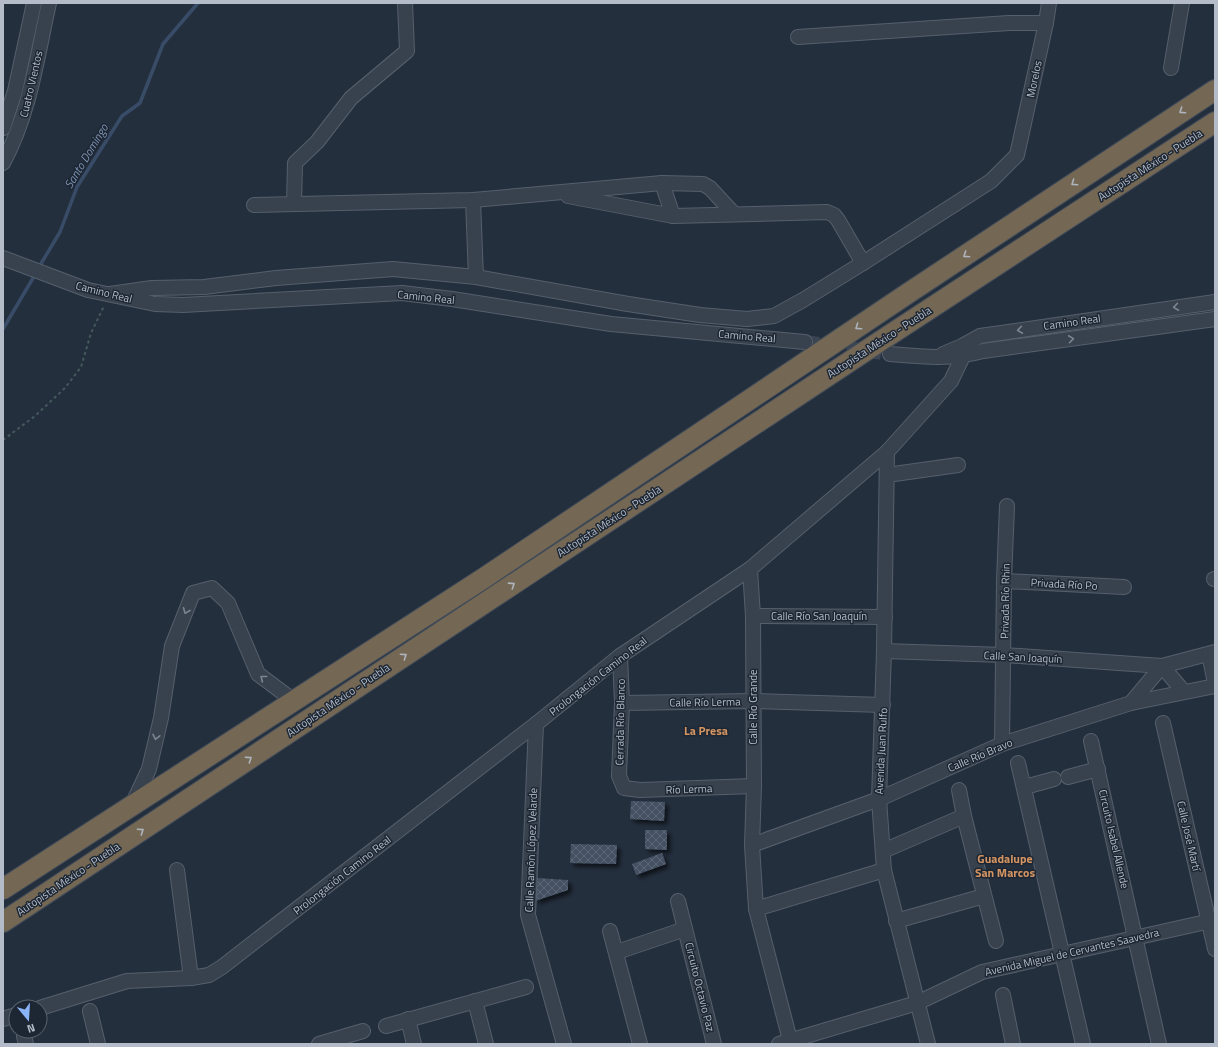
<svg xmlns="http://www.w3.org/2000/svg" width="1218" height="1047" font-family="'Titillium Web',sans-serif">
<defs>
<pattern id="building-cross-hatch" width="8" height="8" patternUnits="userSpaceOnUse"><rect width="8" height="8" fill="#455162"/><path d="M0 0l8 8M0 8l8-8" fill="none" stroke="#5d6877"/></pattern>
<filter id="shadow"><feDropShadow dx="3.5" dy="3.5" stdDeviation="2" flood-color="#0009"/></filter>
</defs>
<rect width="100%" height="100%" fill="#242f3e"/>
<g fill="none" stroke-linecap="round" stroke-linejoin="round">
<!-- stream -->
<g stroke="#394c67" stroke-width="3.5">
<path d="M 39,267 L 60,232 L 77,187 L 122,116 L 140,103 L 163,44 L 198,3"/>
<path d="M 3,329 L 36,273"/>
</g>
</g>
<!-- building -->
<g fill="url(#building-cross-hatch)" filter="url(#shadow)">
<path d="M 631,801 L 665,802 L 664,821 L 630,819 Z"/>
<path d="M 645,830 L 667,830 L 667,850 L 645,849 Z"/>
<path d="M 571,844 L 617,845 L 616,864 L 570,863 Z"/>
<path d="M 662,853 L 666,864 L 636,875 L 632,864 Z"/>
<path d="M 536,878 L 568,880 L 568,890 L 535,901 Z"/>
</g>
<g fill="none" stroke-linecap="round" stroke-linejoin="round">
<!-- minor-tunnel -->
<path stroke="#3a4453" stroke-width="14" stroke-dasharray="14 7" stroke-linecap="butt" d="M 805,342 L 890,354"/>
<!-- minor casing -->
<g stroke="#565f6c" stroke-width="16">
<g id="minor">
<path d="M 798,37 L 1009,23 L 1046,23"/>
<path d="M 1171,68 L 1182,3"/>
<path d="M 3,128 L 15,91 L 34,3"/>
<path d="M 3,163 C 30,113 37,57 49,3"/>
<path d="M 662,183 L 673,216"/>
<path d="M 568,196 L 673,216 L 827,212 L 834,215 L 838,220 L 863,263"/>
<path d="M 473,200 L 476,277"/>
<path d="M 294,204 L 295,163 L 317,142 L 351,98 L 407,51 L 405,3"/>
<path d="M 254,205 L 473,200 L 662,183 L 703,184 L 710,188 L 734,214"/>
<path d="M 3,258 L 88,290 L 155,304 L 183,305 L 402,293 L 452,299 L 611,324 L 805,342"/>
<path d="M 110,294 L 152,288 L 204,287 L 276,278 L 393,269 L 476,277 L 628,304 L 700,315 L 747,319 L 774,316 L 803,300 L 863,263 L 991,181 L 1017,155 L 1046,23 L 1049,3"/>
<path d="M 890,354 C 924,357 949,360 983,351 L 1215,319"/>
<path d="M 943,354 L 962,346 L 980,336 L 1215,302"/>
<path d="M 887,452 L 884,651 L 879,799 L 884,870 L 928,1044"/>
<path d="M 887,475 L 958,465"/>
<path d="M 750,569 L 753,616 L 754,786 L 752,845 L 756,909 L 791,1044"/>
<path d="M 1214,579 L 1215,579"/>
<path d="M 1004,581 L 1124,587"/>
<path d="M 753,616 L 885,617"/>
<path d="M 884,651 L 1004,655 L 1162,666 L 1215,652"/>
<path d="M 1209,654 L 1215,683"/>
<path d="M 620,656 L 622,703 L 619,776 L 624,788 L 640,790 L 754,786"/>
<path d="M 1162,666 L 1184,692"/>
<path d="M 622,703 L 753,701 L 883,705"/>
<path d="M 1131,703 L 1162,666"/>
<path d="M 1163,723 L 1215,949"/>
<path d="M 536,724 L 528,915 L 564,1044"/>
<path d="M 1091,741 L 1159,1044"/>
<path d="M 1002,744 L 1004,581 L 1007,506"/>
<path d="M 1018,763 L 1083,1044"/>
<path d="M 1068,777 L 1098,769"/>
<path d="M 1025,787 L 1054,779"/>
<path d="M 959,790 L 964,816 L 996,941"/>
<path d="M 132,805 L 149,769 L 161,718 L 172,646 L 193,593 L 212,588 L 228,603 L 258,674 L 294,701"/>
<path d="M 752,845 L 879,799 L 1002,744 L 1131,703 L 1215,686"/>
<path d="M 883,851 L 964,816"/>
<path d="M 177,870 L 191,978"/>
<path d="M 678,901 L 714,1044"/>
<path d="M 756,909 L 884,870"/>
<path d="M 896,921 L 984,896"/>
<path d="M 610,931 L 640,1044"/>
<path d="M 617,952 L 685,929"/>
<path d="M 1003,995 L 1013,1044"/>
<path d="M 475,1001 L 486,1044"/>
<path d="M 40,1008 L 127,981 L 191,978 L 209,975 L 222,967 L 536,724 L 620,656 L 750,569 L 887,452 L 951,381 L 963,356"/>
<path d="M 90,1011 L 98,1044"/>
<path d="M 3,1019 L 16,1015"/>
<path d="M 408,1019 L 414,1044"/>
<path d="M 386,1026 L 526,987"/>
<path d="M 24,1036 L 26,1044"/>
<path d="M 319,1044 L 363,1031"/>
<path d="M 779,1044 L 917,1003 L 982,972 L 1215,920"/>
</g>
</g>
<!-- highway casing -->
<g stroke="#434c59" stroke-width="22">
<g id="highway">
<path d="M 3,889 L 484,578 L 907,294 L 1215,90"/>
<path d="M 3,922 L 879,342 L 1215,122"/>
</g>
</g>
<!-- path -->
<path stroke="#44595c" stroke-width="2" stroke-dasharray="3 3" stroke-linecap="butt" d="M 3,440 L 35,416 L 65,388 L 81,367 L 91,333 L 104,306"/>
<!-- minor -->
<use href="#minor" stroke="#38414e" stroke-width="14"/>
<!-- highway -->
<use href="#highway" stroke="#746855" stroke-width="20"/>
</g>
<!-- one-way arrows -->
<defs><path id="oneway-chevron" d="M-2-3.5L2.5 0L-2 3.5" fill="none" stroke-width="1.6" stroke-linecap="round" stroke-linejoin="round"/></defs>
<g stroke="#aeb4bd">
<use href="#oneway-chevron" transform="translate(1182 111) rotate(146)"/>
<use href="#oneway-chevron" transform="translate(1074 183) rotate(146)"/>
<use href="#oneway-chevron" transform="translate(966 255) rotate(146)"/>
<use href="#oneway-chevron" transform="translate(858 327) rotate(146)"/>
<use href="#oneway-chevron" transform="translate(512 585) rotate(-33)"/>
<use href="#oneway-chevron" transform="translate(404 656) rotate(-34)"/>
<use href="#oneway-chevron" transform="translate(249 759) rotate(-34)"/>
<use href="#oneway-chevron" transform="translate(141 831) rotate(-34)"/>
</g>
<g stroke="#7c8592">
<use href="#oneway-chevron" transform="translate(1176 307) rotate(172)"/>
<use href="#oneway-chevron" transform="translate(1020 330) rotate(172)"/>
<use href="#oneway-chevron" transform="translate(1071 339) rotate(-8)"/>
<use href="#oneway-chevron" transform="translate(186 611) rotate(112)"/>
<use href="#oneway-chevron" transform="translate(263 678) rotate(-142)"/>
<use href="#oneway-chevron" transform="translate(156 737) rotate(102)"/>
</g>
<g text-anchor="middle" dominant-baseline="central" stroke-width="3" stroke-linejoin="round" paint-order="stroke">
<!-- street labels -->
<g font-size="11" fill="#b4bcc9" stroke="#1d2633">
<text transform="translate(1034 79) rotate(-78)">Morelos</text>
<text transform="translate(31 84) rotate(-77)">Cuatro Vientos</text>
<text transform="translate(1150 165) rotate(-33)">Autopista México - Puebla</text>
<text transform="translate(104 292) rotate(14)">Camino Real</text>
<text transform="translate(426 297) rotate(6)">Camino Real</text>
<text transform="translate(1072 322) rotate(-8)">Camino Real</text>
<text transform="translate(747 336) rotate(5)">Camino Real</text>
<text transform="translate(879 342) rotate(-33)">Autopista México - Puebla</text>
<text transform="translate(609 521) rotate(-33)">Autopista México - Puebla</text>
<text transform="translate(1064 584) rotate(3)">Privada Río Po</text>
<text transform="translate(1005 601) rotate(-89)">Privada Río Rhin</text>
<text x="819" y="616">Calle Río San Joaquín</text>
<text transform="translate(1023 657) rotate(3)">Calle San Joaquín</text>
<text transform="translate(598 676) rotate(-38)">Prolongación Camino Real</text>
<text transform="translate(338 700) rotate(-34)">Autopista México - Puebla</text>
<text transform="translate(705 702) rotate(-1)">Calle Río Lerma</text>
<text transform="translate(753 707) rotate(-90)">Calle Río Grande</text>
<text transform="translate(620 722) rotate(-89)">Cerrada Río Blanco</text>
<text transform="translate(881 751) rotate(-87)">Avenida Juan Rulfo</text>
<text transform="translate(980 755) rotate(-23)">Calle Río Bravo</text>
<text transform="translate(689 789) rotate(-2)">Río Lerma</text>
<text transform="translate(1189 836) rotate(77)">Calle José Martí</text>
<text transform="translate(1114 839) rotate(77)">Circuito Isabel Allende</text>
<text transform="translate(531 850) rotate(-88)">Calle Ramón López Velarde</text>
<text transform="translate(342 875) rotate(-38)">Prolongación Camino Real</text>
<text transform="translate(68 879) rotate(-34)">Autopista México - Puebla</text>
<text transform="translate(1072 952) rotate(-13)">Avenida Miguel de Cervantes Saavedra</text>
<text transform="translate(700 987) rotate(76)">Circuito Octavio Paz</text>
</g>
<!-- water labels -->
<g font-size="12" font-style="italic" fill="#7c92b1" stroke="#1d2633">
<text transform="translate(86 156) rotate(-59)">Santo Domingo</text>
</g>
<!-- neighbourhood labels -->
<g font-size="12" font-weight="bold" fill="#d59563" stroke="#1d2633">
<text x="706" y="730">La Presa</text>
<text x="1005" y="858">Guadalupe<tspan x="1005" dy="14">San Marcos</tspan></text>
</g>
</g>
<!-- border -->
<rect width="1218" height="1047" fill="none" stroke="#b4bcc9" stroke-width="8"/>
<!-- north arrow -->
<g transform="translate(28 1019) rotate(162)"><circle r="19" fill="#1d2633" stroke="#59626f"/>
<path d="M0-3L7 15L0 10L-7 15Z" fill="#8ab4f8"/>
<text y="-6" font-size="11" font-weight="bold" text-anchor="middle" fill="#b4bcc9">N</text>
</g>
</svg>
